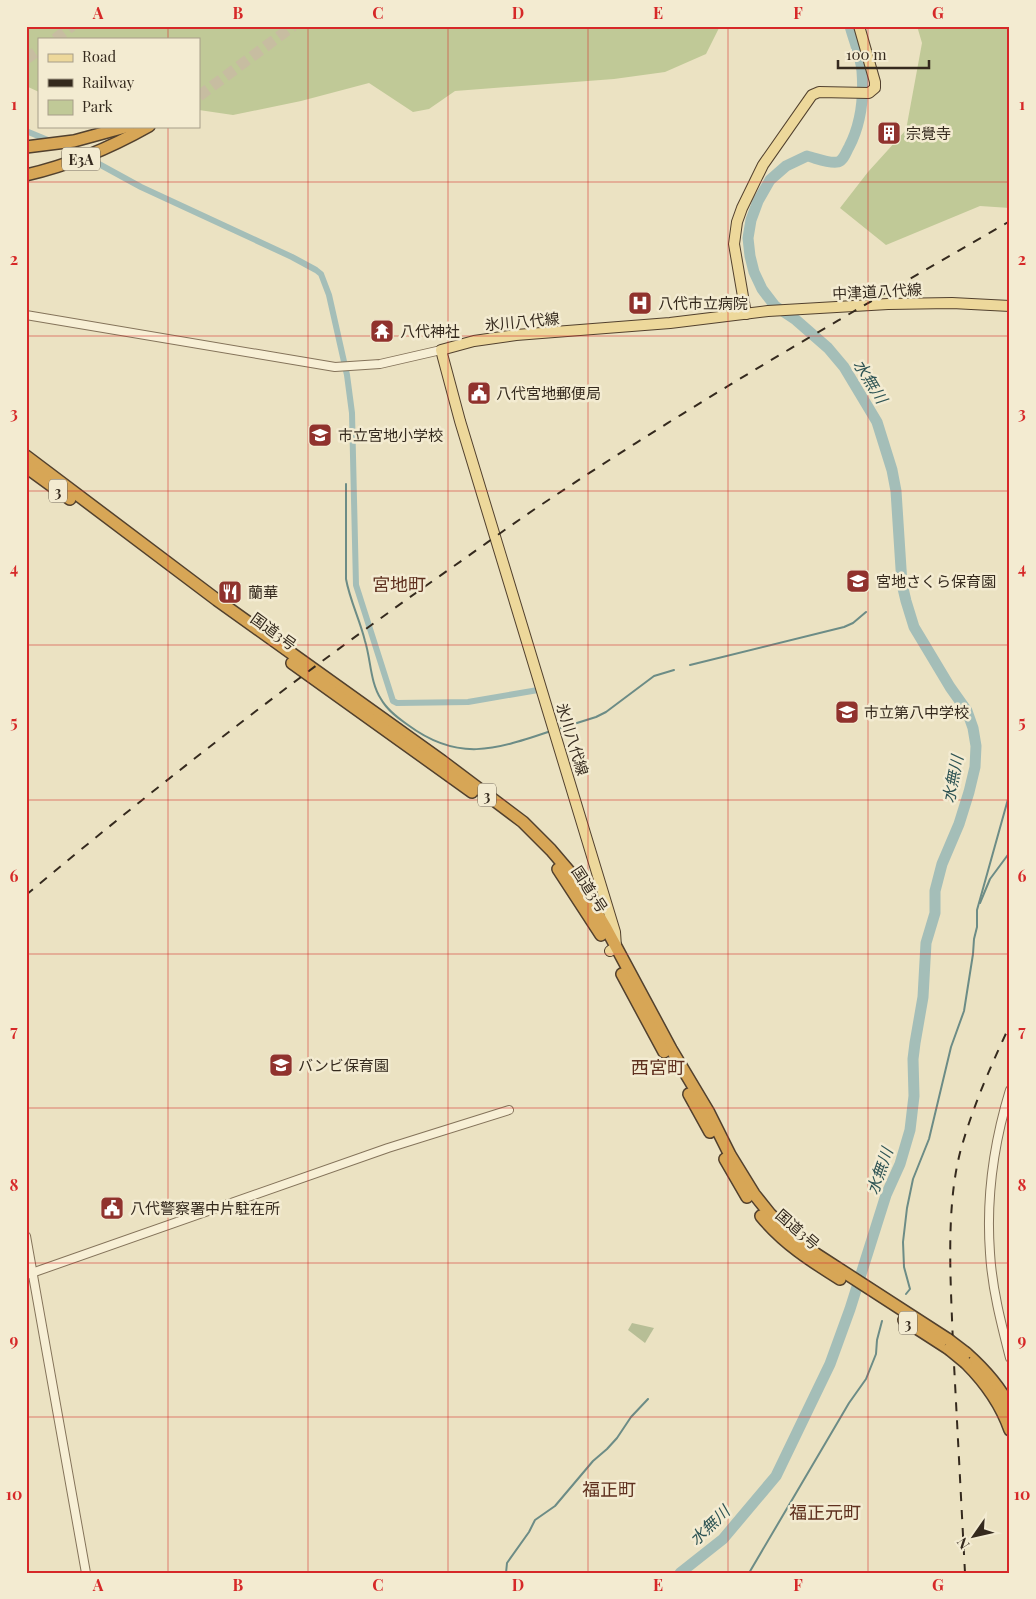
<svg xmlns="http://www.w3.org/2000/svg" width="1036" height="1599" font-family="'Playfair Display','Noto Sans JP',serif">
<rect width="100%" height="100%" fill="#ebe2c2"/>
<!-- green -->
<g fill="#c0c997">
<path d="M 26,26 L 720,26 L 706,54 L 665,72 L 614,79 L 455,91 L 429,109 L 413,112 L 369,83 L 301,101 L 233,115 L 199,110 L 199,39 L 39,39 L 39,92 L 26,86 Z"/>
<path d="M 917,26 L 1010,26 L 1010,208 L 980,206 L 886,245 L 840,208 L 868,172 L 906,130 L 922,43 Z"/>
</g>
<!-- cemetery -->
<path fill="#b7be96" d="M 632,1323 L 654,1328 L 645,1343 L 628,1330 Z"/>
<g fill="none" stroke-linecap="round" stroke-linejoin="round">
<!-- stream -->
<g stroke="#6c8c86" stroke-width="2">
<path d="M 346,484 L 346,579 C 350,601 360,620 365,641 C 371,660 370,682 381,699 C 387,710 398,718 408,725 C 458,762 494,750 548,732"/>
<path d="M 902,602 L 906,601"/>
<path d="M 690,665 L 844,627 L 853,623 L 866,612"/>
<path d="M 561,728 L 596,717 L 606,712 L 654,676 L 674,670"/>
<path d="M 980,903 L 990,879 L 1010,852"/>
<path d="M 906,1294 L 910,1289 L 904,1267 L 903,1242 L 907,1208 L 913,1179 L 929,1139 L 951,1047 L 964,1011 L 973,954 L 974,939 L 977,927 L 977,910 L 1010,792"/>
<path d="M 506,1573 L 507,1563 L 529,1532 L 535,1520 L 555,1506 L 593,1461 L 607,1449 L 617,1438 L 631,1417 L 648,1399"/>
<path d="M 749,1573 L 849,1403 L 866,1379 L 876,1354 L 877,1340 L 882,1321"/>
</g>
<!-- canal -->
<path stroke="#a4beb8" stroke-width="6" d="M 26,131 L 77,152 L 141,187 L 292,257 L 316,270 L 321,274 L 329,295 L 347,375 L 352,413 L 356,585 L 393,701 L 397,703 L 468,702 L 538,690"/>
<!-- river -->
<path stroke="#a4beb8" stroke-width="11" d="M 680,1573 L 723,1539 L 776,1476 L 830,1364 L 850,1309 L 886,1195 L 900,1164 L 910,1130 L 914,1096 L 913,1059 L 915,1043 L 923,997 L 926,943 L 935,913 L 935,891 L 942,864 L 959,824 L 969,792 L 975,767 L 976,746 L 973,728 L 967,711 L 950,687 L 914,627 L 906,601 L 902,584 L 896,491 L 892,470 L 877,422 L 844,367 L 828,348 L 796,320 L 775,306 L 762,289 L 754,272 L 750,256 L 748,238 L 751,220 L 758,201 L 770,180 L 786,166 L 807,156 C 816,158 829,164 838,162 C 844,160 846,152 849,147 C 861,124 864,97 862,71 C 861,57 854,41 850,26"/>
<!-- highway-tunnel -->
<g stroke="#c7bda1" stroke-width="11" stroke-dasharray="11 5.5" stroke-linecap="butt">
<path d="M 55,39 L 72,26"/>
<path d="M 26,59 L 39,50"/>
<path d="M 199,96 L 293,26"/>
</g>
<!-- minor casing -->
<g stroke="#84735a" stroke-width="10">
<g id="minor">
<path d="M 26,315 L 335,367 L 380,364 L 441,350"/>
<path d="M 1010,1090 C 994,1142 986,1198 990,1253 C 992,1288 1001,1323 1010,1358"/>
<path d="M 26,1236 L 86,1573"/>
<path d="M 26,1275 L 388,1148 L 509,1110"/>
</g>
</g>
<!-- major casing -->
<g stroke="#52412e" stroke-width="12">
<g id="major">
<path d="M 746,314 L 734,244 L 737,222 L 742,208 L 763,165 L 812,95 L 819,92 L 869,93 L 875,88 L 875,82 L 859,26"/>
<path d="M 610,951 L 616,947 L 615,932 L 460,421 L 441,350 L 474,341 L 516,335 L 670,323 L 768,311 L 888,304 L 952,303 L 1010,306"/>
</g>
</g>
<!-- highway casing -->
<g stroke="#52412e" stroke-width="14">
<g id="highway">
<path d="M 26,147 L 74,141 L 129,126"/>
<path d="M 26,175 C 70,165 110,148 149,126"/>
<path d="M 26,456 L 217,600 L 442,761 L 523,822 L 551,850 L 580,884 L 606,928 L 671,1049 L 708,1111 L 730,1155 L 754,1194 L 770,1214 L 796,1239 L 816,1254 L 949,1340"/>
<path d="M 26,467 L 70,499"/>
<path d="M 292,663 L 472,792"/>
<path d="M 558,869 L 601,935"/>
<path d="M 622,974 L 664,1052"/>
<path d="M 689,1094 L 710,1132"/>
<path d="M 725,1159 L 747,1197"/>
<path d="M 761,1216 C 783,1243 811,1261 840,1279"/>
<path d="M 904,1320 L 949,1349"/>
<path d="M 966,1353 C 984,1369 999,1385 1010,1407"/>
<path d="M 966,1363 C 985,1382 1001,1404 1010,1430"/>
</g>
</g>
<!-- minor -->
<use href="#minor" stroke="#f7efd5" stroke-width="8"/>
<!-- major -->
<use href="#major" stroke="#edd89b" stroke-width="10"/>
<!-- highway -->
<use href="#highway" stroke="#d7a656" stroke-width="11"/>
<!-- rail -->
<g stroke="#352a1e" stroke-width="2" stroke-dasharray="9 9" stroke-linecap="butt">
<path d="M 26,895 C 165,779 307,669 454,566 C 487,543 519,519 553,497 C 701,398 856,310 1010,221"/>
<path d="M 965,1573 C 961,1497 957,1421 953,1345 C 951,1285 945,1207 961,1149 C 973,1106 991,1065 1010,1025"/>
</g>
<!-- highway-bridge casing -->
<g stroke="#52412e" stroke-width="14" stroke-linecap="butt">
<g id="highway-bridge">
<path d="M 949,1340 L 966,1353"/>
<path d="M 949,1349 L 966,1363"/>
</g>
</g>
<!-- highway-bridge -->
<use href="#highway-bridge" stroke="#d7a656" stroke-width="11"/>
</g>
<!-- grid -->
<path fill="none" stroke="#d62828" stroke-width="1" stroke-opacity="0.55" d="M 168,26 L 168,39M 308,26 L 308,1573M 448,26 L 448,1573M 588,26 L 588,1573M 728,26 L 728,1573M 868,26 L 868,1573M 168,126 L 168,1573M 26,182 L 1010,182M 26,336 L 1010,336M 26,491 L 1010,491M 26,645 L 1010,645M 26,800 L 1010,800M 26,954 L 1010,954M 26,1108 L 1010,1108M 26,1263 L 1010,1263M 26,1417 L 1010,1417"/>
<!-- icons -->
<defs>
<g id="building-square" transform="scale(1.25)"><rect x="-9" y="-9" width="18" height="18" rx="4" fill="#90322d" stroke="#f3ebd1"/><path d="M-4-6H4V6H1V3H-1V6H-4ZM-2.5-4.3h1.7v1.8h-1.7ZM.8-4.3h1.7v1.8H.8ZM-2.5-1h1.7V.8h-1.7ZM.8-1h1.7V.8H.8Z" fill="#fff"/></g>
<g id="hospital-square" transform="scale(1.25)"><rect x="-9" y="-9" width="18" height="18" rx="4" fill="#90322d" stroke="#f3ebd1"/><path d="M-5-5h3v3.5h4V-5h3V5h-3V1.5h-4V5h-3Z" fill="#fff"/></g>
<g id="temple-square" transform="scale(1.25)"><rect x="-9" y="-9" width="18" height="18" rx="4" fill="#90322d" stroke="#f3ebd1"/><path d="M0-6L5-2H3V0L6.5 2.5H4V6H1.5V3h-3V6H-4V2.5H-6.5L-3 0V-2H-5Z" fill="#fff"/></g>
<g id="civic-square" transform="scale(1.25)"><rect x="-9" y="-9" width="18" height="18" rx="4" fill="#90322d" stroke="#f3ebd1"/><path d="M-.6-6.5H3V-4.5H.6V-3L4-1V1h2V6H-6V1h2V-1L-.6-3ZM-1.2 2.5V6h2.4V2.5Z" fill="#fff"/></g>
<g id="school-square" transform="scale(1.25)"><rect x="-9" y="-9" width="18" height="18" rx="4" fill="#90322d" stroke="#f3ebd1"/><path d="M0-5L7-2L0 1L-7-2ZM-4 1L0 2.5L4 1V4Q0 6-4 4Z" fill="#fff"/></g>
<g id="restaurant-square" transform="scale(1.25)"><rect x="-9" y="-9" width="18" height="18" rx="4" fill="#90322d" stroke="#f3ebd1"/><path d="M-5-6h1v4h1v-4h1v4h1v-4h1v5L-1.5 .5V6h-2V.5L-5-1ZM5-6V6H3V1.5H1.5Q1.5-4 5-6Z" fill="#fff"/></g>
</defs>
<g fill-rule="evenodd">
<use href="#building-square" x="889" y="133"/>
<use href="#hospital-square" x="640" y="303"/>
<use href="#temple-square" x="382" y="331"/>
<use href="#civic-square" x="479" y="393"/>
<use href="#school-square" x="320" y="435"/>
<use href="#school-square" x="858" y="581"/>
<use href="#restaurant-square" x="230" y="592"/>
<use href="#school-square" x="847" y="712"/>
<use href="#school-square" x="281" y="1065"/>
<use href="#civic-square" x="112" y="1208"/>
</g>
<g text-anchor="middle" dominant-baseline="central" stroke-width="5" stroke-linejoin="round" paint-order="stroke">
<!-- shield labels -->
<g fill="#f3ebd1" stroke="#6e6454" stroke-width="1">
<rect x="62" y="147.5" width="38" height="23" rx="4"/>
<rect x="49" y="479.5" width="18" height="23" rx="4"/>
<rect x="478" y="783.5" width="18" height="23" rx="4"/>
<rect x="899" y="1311.5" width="18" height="23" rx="4"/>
</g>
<g font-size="14" font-weight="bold" fill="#352a1e">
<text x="81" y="159">E3A</text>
<text x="58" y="491">3</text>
<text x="487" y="795">3</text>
<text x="908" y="1323">3</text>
</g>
<!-- poi labels -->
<g font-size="15" fill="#352a1e" stroke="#f3ebd1" text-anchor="start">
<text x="906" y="133">宗覺寺</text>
<text x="658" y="303">八代市立病院</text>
<text x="400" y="331">八代神社</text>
<text x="496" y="393">八代宮地郵便局</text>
<text x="338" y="435">市立宮地小学校</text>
<text x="876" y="581">宮地さくら保育園</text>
<text x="248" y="592">蘭華</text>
<text x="864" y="712">市立第八中学校</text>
<text x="298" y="1065">バンビ保育園</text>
<text x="130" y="1208">八代警察署中片駐在所</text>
</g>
<!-- street labels -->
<g font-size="15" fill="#352a1e" stroke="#f3ebd1">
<text transform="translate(877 291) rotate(-3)">中津道八代線</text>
<text transform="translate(522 321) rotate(-5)">氷川八代線</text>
<text transform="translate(274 631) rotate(36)">国道3号</text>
<text transform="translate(573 739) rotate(73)">氷川八代線</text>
<text transform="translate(590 889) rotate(57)">国道3号</text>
<text transform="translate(798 1229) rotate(41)">国道3号</text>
</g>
<!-- water labels -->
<g font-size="16" font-style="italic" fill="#2e5454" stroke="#f3ebd1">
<text transform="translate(871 381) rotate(58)">水無川</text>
<text transform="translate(952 779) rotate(-79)">水無川</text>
<text transform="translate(879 1171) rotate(-71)">水無川</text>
<text transform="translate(709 1525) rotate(-44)">水無川</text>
</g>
<!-- quarter labels -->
<g font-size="18" fill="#5f301f" stroke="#f3ebd1">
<text x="399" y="584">宮地町</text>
<text x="658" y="1067">西宮町</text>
<text x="609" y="1489">福正町</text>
<text x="825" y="1512">福正元町</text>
</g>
</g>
<!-- border -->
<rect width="1036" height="1599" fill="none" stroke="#f3ebd1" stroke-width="55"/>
<!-- legend -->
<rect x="38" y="38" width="162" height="90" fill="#f3ebd1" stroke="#a79e89"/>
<rect x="48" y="54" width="25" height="8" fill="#edd89b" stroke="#a79e89"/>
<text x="82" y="62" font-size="15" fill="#352a1e">Road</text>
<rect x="48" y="79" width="25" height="8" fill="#352a1e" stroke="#a79e89"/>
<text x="82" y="88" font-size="15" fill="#352a1e">Railway</text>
<rect x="48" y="100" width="25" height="15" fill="#c0c997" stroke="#a79e89"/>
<text x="82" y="112" font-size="15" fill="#352a1e">Park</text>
<!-- north arrow -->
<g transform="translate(974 1536) rotate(236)" stroke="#f3ebd1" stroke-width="4" paint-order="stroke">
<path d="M0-4L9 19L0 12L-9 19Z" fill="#352a1e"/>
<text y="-8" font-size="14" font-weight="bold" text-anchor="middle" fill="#352a1e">N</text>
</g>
<!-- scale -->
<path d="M838 60v8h91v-8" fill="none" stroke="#352a1e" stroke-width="2.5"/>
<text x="846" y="60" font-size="15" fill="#352a1e" stroke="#f3ebd1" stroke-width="4" paint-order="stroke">100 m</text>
<rect x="28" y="28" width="980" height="1544" fill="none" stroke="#d62828" stroke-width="2"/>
<g font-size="16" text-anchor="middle" font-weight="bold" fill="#d62828">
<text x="98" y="19">A</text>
<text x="238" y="19">B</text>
<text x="378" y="19">C</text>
<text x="518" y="19">D</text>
<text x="658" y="19">E</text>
<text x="798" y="19">F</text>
<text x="938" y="19">G</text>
<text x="14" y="110">1</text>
<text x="1022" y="110">1</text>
<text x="14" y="265">2</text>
<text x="1022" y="265">2</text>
<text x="14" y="419">3</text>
<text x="1022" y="419">3</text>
<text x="14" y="574">4</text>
<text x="1022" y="574">4</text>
<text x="14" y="728">5</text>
<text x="1022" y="728">5</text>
<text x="14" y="882">6</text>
<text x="1022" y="882">6</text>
<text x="14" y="1037">7</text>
<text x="1022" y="1037">7</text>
<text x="14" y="1191">8</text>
<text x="1022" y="1191">8</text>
<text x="14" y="1346">9</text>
<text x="1022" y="1346">9</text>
<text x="14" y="1500">10</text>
<text x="1022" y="1500">10</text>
<text x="98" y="1591">A</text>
<text x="238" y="1591">B</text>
<text x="378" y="1591">C</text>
<text x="518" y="1591">D</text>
<text x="658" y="1591">E</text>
<text x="798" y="1591">F</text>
<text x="938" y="1591">G</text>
</g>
</svg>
